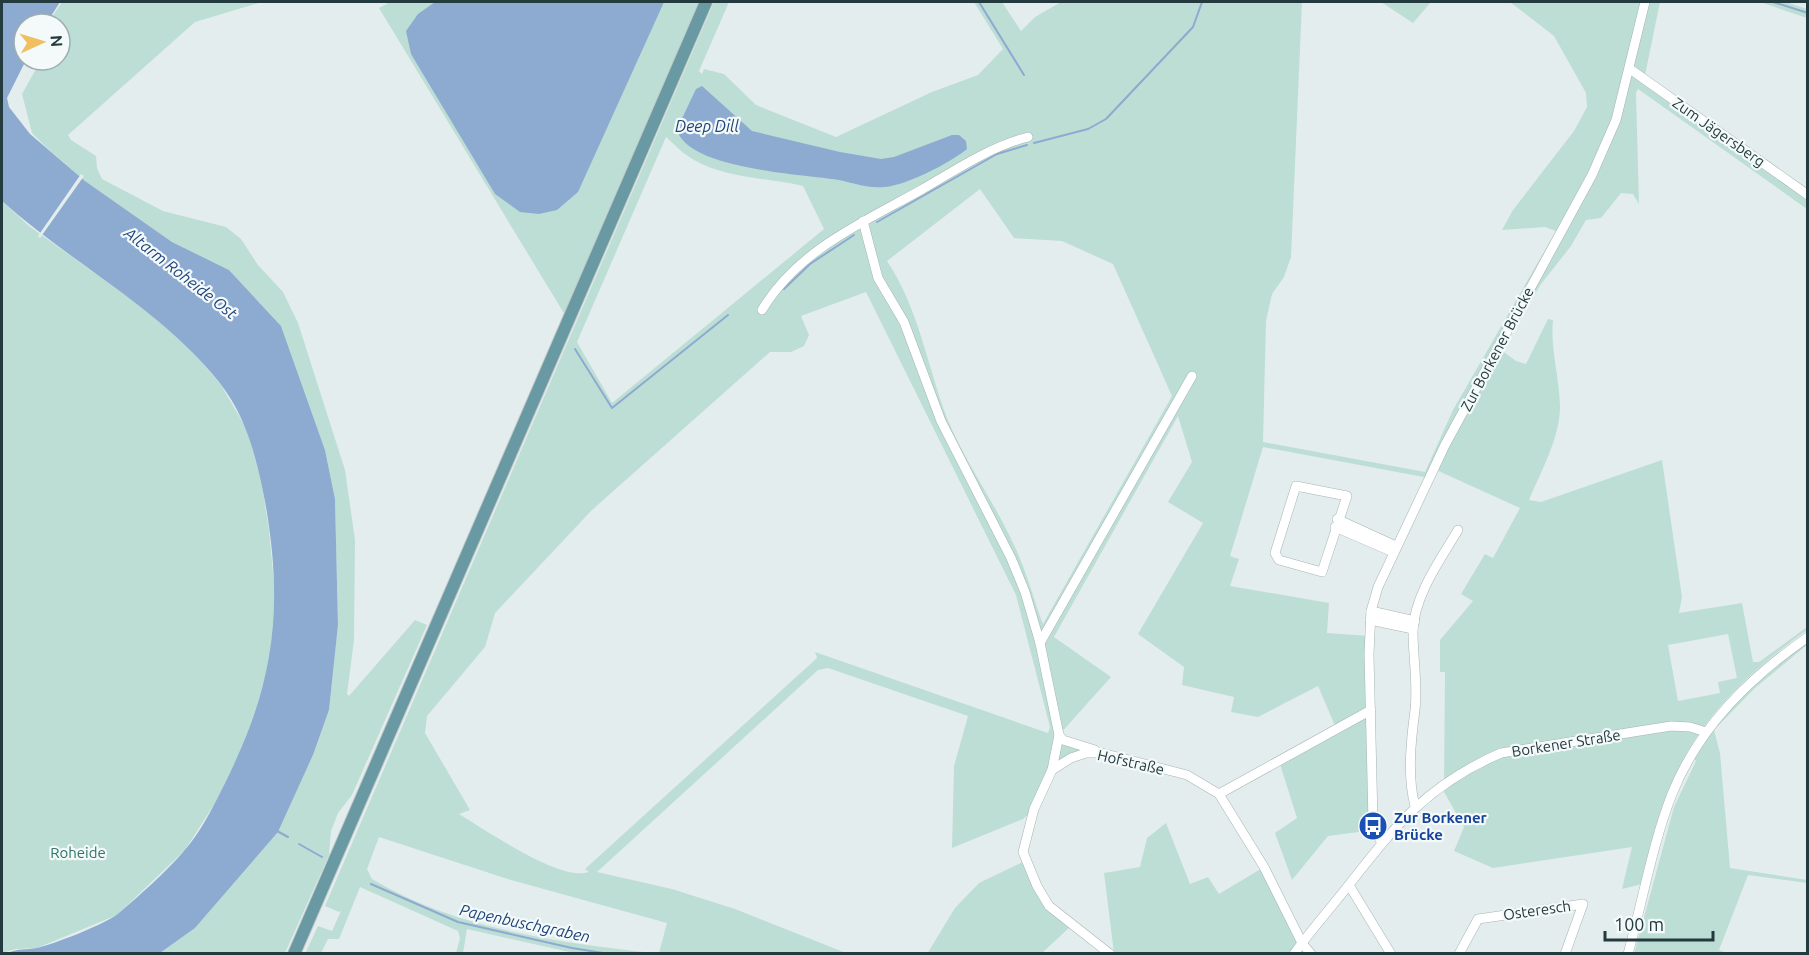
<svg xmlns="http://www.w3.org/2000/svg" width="1809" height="955" font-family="Ubuntu,sans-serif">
<rect width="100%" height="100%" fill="#e4eded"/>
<!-- green -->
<g fill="#bdded4" fill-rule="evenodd">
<path d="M 62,2 L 262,2 L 195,22 L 68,135 L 71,140 L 96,156 L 97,168 L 102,179 L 163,211 L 226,227 L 241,239 L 258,265 L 283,292 L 298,323 L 345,470 L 355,540 L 354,640 L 347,694 L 349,696 L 415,620 L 427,625 L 352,795 L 338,813 L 331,831 L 329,855 L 285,953 L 160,953 L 195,928 L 278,832 L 313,755 L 329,710 L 338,625 L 335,499 L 325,450 L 281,326 L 229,270 L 172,242 L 85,181 L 46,147 L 32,133 L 22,94 L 41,60 L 60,60 L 61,24 L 52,17 Z"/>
<path d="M 390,2 L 706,2 L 568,320 L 379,8 Z"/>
<path d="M 714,2 L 729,2 L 699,71 L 702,74 L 704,69 L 724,74 L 756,105 L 836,137 L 932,92 L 978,75 L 1003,49 L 974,2 L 1002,2 L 1021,31 L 1035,17 L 1061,2 L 1302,2 L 1291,257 L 1284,277 L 1272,294 L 1266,321 L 1263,442 L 1425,472 L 1453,410 L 1556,231 L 1545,227 L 1502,230 L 1513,210 L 1574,131 L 1587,107 L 1586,93 L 1554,36 L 1510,2 L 1660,2 L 1645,75 L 1807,190 L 1807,209 L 1638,89 L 1636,93 L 1639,204 L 1633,194 L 1621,193 L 1601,218 L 1586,220 L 1571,246 L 1541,284 L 1501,350 L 1516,361 L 1526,364 L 1548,319 L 1553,320 C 1550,349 1560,379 1560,408 C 1559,440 1541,471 1529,500 L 1541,502 L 1662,460 L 1682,597 L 1679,613 L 1742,603 L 1753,662 L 1759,662 L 1807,627 L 1807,630 C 1746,674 1694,723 1667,795 C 1656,823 1650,854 1642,884 L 1622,889 L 1632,847 L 1493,868 L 1454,851 L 1464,827 L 1444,792 L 1445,672 L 1440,672 L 1440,640 L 1473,601 L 1461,594 L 1485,554 L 1493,558 L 1520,508 L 1434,469 L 1429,478 L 1263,447 L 1230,556 L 1239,559 L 1230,586 L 1329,603 L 1327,633 L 1369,636 L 1374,830 L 1328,836 L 1292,880 L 1275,833 L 1297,818 L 1279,761 L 1336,728 L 1318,686 L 1258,717 L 1231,712 L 1234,697 L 1182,685 L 1184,667 L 1138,634 L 1203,523 L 1168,502 L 1192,462 L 1178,416 L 1054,637 L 1111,677 L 1059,735 L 1086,753 L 1052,770 L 1034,809 L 1023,819 L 952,848 L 954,766 L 968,716 L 828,668 L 818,670 L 597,872 L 672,889 L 735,909 L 846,953 L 659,953 L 667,923 L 511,880 L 379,837 L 367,869 L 372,879 C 455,929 558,942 652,953 L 574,953 L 467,929 L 463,953 L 456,953 L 460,938 L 458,931 L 360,887 L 339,939 L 328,939 L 321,953 L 305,954 L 318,926 L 332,931 L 341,911 L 339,912 L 325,906 ZM 666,137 C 674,144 683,154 694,160 C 725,178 768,178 803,186 L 824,229 L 612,403 L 577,342 ZM 980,189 L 1014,238 L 1062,241 L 1113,264 L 1172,396 L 1043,624 C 1033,598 1026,569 1013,543 C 993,500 965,462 947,418 C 927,365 919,309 887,261 ZM 866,292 L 1016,595 L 1050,727 L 1048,733 L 815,652 L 817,658 L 585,869 L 589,872 C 560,882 486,830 459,814 L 470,810 L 425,733 L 427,716 L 485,647 L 495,613 L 592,510 L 770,352 L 791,352 L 804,346 L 809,335 L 801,316 ZM 1728,634 L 1737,678 L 1718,682 L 1720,693 L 1678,701 L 1668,645 Z"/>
<path d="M 1381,2 L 1431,2 L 1413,23 Z"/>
<path d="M 1760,2 L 1786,2 L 1807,9 L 1807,18 Z"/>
<path d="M 2,201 L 29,226 L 149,312 L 187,345 L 221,385 L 245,426 L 259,467 L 269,530 L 275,593 L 272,652 L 257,706 L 241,751 L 215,803 L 185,850 L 117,915 L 37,948 L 16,949 L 2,953 Z"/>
<path d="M 1807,641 L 1807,645 L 1755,688 L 1714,730 L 1720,753 L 1730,868 L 1807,880 L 1807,883 L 1748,875 L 1719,950 L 1726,953 L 1634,954 L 1674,807 L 1696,761 L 1693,758 C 1726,707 1760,678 1807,641 Z"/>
<path d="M 1166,823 L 1190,884 L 1208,877 L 1219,894 L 1264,867 L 1302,943 L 1294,953 L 1114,953 L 1104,873 L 1140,867 L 1147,838 Z"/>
<path d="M 1025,861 L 1037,886 L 1072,925 L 1042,953 L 927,954 L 955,908 L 979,883 Z"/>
</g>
<!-- water -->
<g fill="#8daad1">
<path d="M 2,2 L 60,2 L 46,24 L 24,24 L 26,60 L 7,98 L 9,107 L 30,134 L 85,181 L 172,242 L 229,270 L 281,326 L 325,450 L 335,499 L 338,625 L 329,710 L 313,755 L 278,832 L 195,928 L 160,953 L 8,953 C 18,948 26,950 37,948 C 54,944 106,924 119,913 C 141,894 165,873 184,851 C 201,832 214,805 225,783 C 273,687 284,613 266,507 C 258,464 248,418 219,382 C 160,308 72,264 2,201 Z"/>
<path d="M 435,2 L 664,2 L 578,192 L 557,210 L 539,214 L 520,212 L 495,194 L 411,54 L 406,31 L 418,14 Z"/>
<path d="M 702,86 L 752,131 L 840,152 L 881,159 L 894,157 L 952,135 L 959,135 L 966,141 L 967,149 C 950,163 907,185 885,187 C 865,189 850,181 832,179 C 798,174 685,168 677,129 L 696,89 Z"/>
</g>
<!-- pier -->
<path fill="#e4eded" d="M 81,174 L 84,176 L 40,238 L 38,236 Z"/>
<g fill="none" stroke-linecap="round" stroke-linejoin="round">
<!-- stream -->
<g stroke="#8daad1" stroke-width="2">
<path d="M 979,2 L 1024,75"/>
<path d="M 1773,2 L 1808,13"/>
<path d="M 1034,143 L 1088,129 L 1106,119 L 1193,27 L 1202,2"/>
<path d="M 877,222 L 997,154 L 1027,145"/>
<path d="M 784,289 L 810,264 L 854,235"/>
<path d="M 575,349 L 612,408 L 728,315"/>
<path d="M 277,831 L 288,837"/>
<path d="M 299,844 L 322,857"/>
<path d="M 371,884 L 458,922 L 572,948 L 609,954"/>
</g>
<!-- minor casing -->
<g stroke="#a6b4b5" stroke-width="10">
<g id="minor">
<path d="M 1630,69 L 1808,195"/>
<path d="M 863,221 L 878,278 L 904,322 L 941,421 L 1011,558 L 1025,592 L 1040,643 L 1059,735 L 1052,770"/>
<path d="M 762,310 C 798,250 862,223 921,190 C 956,170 989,147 1028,137"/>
<path d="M 1296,486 L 1347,496 L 1322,572 L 1279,560 L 1275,553 Z"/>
<path d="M 1337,519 L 1396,546"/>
<path d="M 1335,527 L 1393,552"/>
<path d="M 1371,611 L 1415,621"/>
<path d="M 1370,620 L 1413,629"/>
<path d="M 1040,643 L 1192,376"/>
<path d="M 1059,735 L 1063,740 L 1095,750"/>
<path d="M 1219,794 L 1371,710"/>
<path d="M 1415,806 C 1407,776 1411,740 1415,710 C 1418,685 1413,657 1413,631 C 1414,596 1440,560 1458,530"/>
<path d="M 1381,842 L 1373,821 L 1369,654 L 1371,611 L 1378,587 L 1445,445 L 1592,175 L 1616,120 L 1645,2"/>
<path d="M 1349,885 L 1391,954"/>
<path d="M 1110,954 L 1049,906 L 1037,886 L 1023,852 L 1034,809 L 1052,770 L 1071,758 L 1086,753 L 1102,753 L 1187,775 L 1219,794 L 1264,867 L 1302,943 L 1311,954"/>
<path d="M 1294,954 C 1311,930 1330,909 1348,886 C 1396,825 1427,785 1501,753 L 1671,726 L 1690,727 L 1706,732"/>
<path d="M 1459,954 L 1478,919 L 1583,904 L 1565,954"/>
<path d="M 1628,954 C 1642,903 1653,842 1672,794 C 1699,727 1749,678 1808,637"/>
</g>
</g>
<!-- major casing -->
<g stroke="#c1c8c9" stroke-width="14">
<path id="major" d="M 294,954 L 706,2"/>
</g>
<!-- minor -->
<use href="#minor" stroke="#fff" stroke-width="9"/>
<!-- major -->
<use href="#major" stroke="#6999a2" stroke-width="12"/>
</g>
<!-- icons -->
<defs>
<g id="bus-disc" transform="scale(1.5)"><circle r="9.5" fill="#1a4fb4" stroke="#f4f9f9"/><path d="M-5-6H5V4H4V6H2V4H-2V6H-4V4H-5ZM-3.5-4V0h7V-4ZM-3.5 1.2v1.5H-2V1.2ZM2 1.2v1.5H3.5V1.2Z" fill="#fff"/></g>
</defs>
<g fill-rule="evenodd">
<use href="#bus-disc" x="1373" y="826"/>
</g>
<g text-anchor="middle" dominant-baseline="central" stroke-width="4.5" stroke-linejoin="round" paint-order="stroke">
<!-- street labels -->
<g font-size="15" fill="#233a3f" stroke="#f4f9f9">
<text transform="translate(1719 132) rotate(35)">Zum Jägersberg</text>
<text transform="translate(1497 349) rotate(-62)">Zur Borkener Brücke</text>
<text transform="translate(1566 743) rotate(-9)">Borkener Straße</text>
<text transform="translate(1131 762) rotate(13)">Hofstraße</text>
<text transform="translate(1537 910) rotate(-8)">Osteresch</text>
</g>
<!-- transit labels -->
<g font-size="15" font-weight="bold" fill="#164399" stroke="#f4f9f9" text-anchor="start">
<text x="1394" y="817">Zur Borkener<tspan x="1394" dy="17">Brücke</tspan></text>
</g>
<!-- park labels -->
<g font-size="15" fill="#2e7567" stroke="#f4f9f9">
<text x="78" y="852">Roheide</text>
</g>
<!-- water labels -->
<g font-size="16" font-style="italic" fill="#1e447a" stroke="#f4f9f9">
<text x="707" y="126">Deep Dill</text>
<text transform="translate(181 273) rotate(38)">Altarm Roheide Ost</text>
<text transform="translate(525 923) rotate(12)">Papenbuschgraben</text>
</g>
</g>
<!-- border -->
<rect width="1809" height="955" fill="none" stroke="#233a3f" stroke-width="6"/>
<!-- north arrow -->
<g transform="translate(42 42) rotate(86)"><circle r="28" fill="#f4f9f9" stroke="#a0adaf" stroke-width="1.5"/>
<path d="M0-4.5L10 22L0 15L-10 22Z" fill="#f0bf5f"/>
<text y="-9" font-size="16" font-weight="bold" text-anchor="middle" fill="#233a3f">N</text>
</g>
<!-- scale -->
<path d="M1605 931v9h108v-9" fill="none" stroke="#233a3f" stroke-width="3"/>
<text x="1614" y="931" font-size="18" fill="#233a3f" stroke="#f4f9f9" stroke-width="4.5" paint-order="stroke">100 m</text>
</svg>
